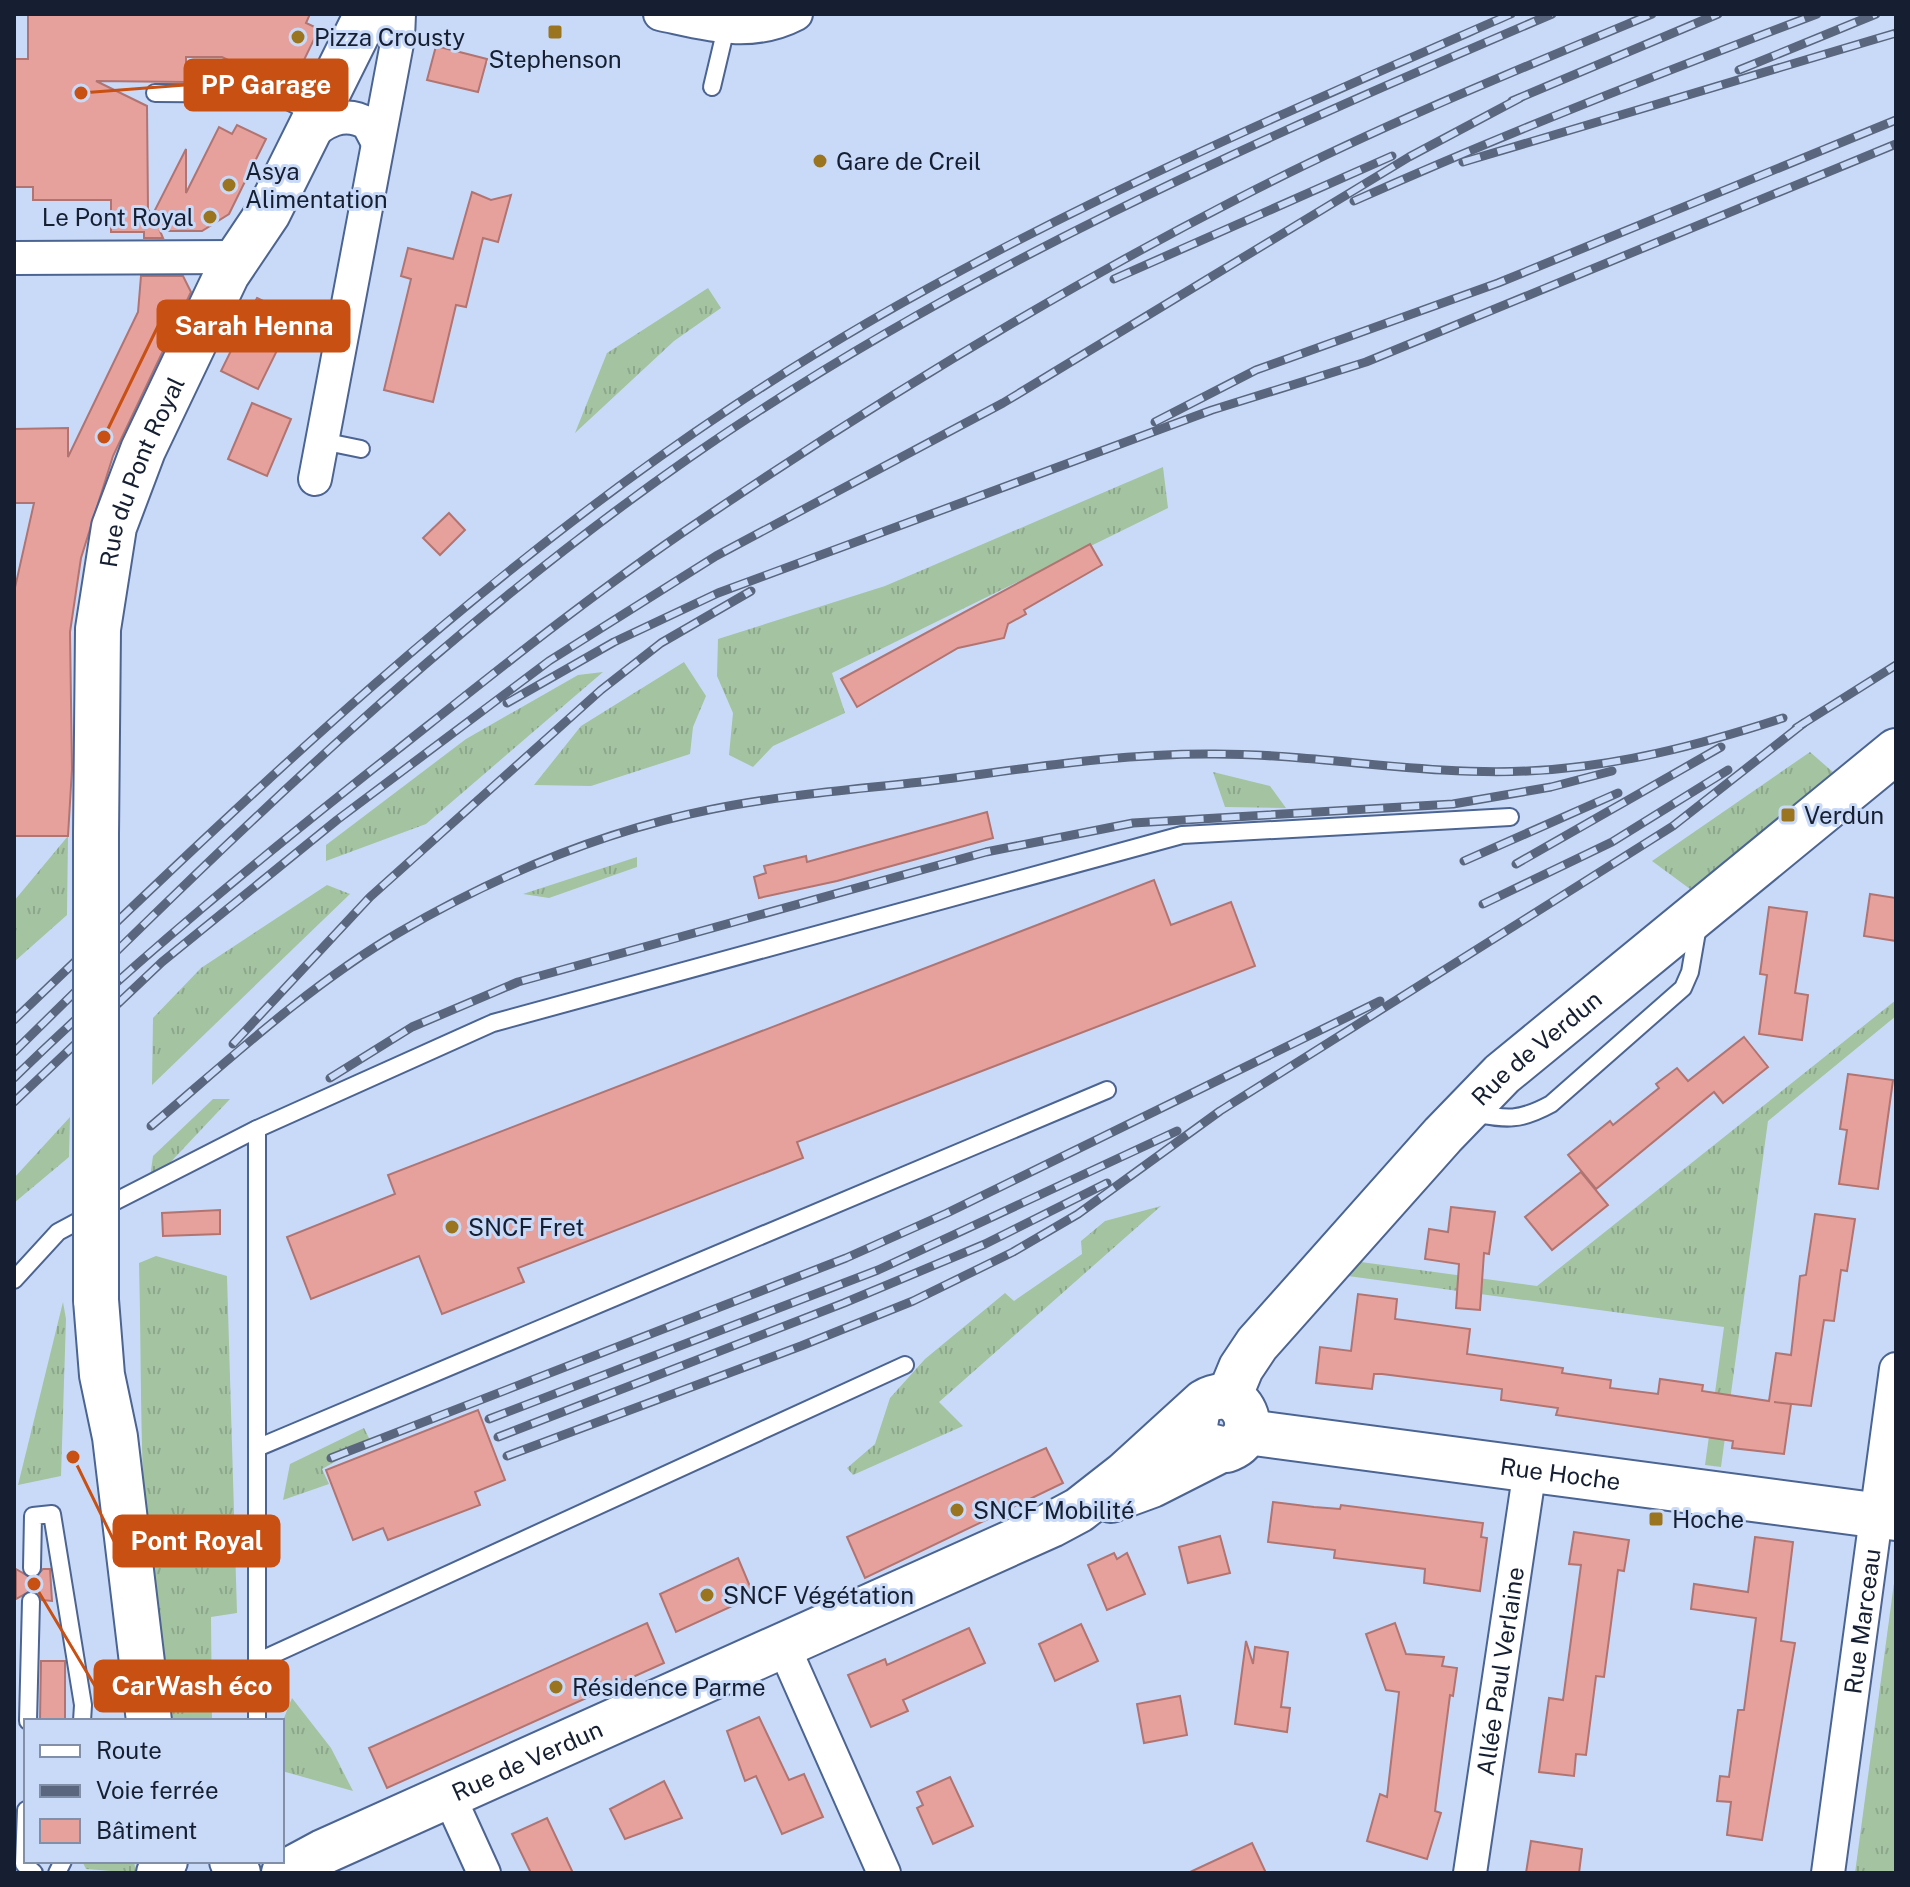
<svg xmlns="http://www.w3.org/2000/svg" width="1910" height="1887" font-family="'Public Sans',sans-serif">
<defs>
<pattern id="grass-tufts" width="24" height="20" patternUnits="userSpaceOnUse" patternTransform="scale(2)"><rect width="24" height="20" fill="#a4c3a1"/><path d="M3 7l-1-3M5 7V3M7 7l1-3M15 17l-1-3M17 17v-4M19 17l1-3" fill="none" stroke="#8ca78b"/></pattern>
</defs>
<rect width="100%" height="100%" fill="#c9daf9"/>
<!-- grass -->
<g fill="url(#grass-tufts)">
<path d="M 708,288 L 721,308 L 674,341 L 575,433 L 607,353 Z"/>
<path d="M 1163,467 L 1168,508 L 832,673 L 845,713 L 773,746 L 753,767 L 729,755 L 733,713 L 717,676 L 718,639 L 885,586 Z"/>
<path d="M 684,662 L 706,696 L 693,727 L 690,754 L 591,786 L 534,785 L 581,726 Z"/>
<path d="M 603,672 L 426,824 L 326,861 L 326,845 L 466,739 L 578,675 Z"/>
<path d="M 1810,752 L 1834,773 L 1690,889 L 1652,861 Z"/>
<path d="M 1213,772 L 1270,786 L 1286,808 L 1225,807 Z"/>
<path d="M 68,836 L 67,915 L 14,962 L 14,901 Z"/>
<path d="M 637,857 L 637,867 L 549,898 L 523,894 Z"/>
<path d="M 327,885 L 350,894 L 152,1085 L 153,1018 L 201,968 Z"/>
<path d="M 1896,1000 L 1896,1016 L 1768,1121 L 1721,1467 L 1705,1465 L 1724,1327 L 1348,1276 L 1361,1262 L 1537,1286 Z"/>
<path d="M 213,1099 L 230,1099 L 149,1185 L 153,1156 Z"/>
<path d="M 70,1117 L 69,1157 L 14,1203 L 14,1178 Z"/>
<path d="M 1161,1206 L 939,1402 L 963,1426 L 853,1475 L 847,1468 L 875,1444 L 890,1398 L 925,1359 L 1005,1293 L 1014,1301 L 1082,1254 L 1081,1241 L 1105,1221 Z"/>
<path d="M 156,1256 L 227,1276 L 237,1613 L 211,1617 L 212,1721 L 173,1721 C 136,1572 143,1415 139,1263 Z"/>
<path d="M 63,1302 L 66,1319 L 61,1476 L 18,1485 Z"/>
<path d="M 364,1428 L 371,1442 L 322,1469 L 329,1484 L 283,1500 L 290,1464 Z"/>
<path d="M 1896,1568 L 1896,1873 L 1855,1873 Z"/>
<path d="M 292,1698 L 331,1748 L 353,1791 L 282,1771 L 282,1723 Z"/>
<path d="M 82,1861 L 134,1861 L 136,1873 L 86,1869 Z"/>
</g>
<!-- building -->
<g fill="#e6a19d" stroke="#b17471" stroke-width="2">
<path d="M 28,14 L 310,14 L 306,23 L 319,29 L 290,89 L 222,57 L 186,57 L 186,82 L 96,81 L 147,106 L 148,209 L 152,216 L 186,149 L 186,193 L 219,127 L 232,134 L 237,125 L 266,139 L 229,214 L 202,231 L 160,231 L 163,238 L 144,238 L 144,232 L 111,232 L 111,200 L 33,200 L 33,187 L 14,187 L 14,59 L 28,59 Z"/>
<path d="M 436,46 L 487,59 L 478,92 L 427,80 Z"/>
<path d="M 472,192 L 491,200 L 511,195 L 498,242 L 483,238 L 466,307 L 456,305 L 433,402 L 384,390 L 411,279 L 401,276 L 408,248 L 453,259 Z"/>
<path d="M 141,276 L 183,276 L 191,292 L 113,456 L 81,558 L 70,632 L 72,769 L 68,836 L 14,836 L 14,592 L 34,503 L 14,503 L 14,429 L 68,428 L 68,457 L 138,312 Z"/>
<path d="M 257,298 L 294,316 L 258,389 L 221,371 Z"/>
<path d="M 252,403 L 291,419 L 267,476 L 228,459 Z"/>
<path d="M 449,513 L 465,530 L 440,555 L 423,538 Z"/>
<path d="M 1090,544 L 1102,565 L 1024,610 L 1026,614 L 1008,624 L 1004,638 L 958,648 L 857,707 L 841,679 Z"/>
<path d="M 987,812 L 993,838 L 837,881 L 759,898 L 754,877 L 766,873 L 764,866 L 806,856 L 807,862 Z"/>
<path d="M 1154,880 L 1171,925 L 1231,902 L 1255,966 L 797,1142 L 803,1158 L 518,1268 L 524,1282 L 442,1314 L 419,1256 L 311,1299 L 287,1237 L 395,1194 L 388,1175 Z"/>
<path d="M 1870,894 L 1896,898 L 1896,941 L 1864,936 Z"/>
<path d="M 1769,907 L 1807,912 L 1795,993 L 1808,995 L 1802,1040 L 1759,1034 L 1767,975 L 1760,974 Z"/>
<path d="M 1744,1037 L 1768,1067 L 1723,1103 L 1714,1092 L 1596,1189 L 1568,1155 L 1610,1121 L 1613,1125 L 1659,1088 L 1656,1084 L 1677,1068 L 1688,1081 Z"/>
<path d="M 1848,1074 L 1893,1080 L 1878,1189 L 1839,1184 L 1847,1130 L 1840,1129 Z"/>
<path d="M 1581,1172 L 1608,1205 L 1552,1250 L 1525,1217 Z"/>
<path d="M 1451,1207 L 1495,1212 L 1489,1254 L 1484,1253 L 1480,1310 L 1456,1308 L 1459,1264 L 1425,1259 L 1429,1229 L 1448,1232 Z"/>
<path d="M 220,1210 L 220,1234 L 163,1236 L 162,1213 Z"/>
<path d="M 1815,1214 L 1855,1219 L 1847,1271 L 1841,1270 L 1834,1321 L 1824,1320 L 1811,1406 L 1774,1402 L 1791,1404 L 1784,1454 L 1732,1448 L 1733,1441 L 1556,1415 L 1558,1408 L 1501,1400 L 1502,1389 L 1382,1374 L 1374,1374 L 1372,1389 L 1316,1383 L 1320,1347 L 1351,1351 L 1358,1294 L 1397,1299 L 1395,1319 L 1470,1329 L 1467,1354 L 1563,1368 L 1562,1373 L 1611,1380 L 1610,1388 L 1658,1394 L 1660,1379 L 1703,1385 L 1702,1391 L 1769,1401 L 1776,1353 L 1791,1355 L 1800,1276 L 1806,1275 Z"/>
<path d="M 478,1410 L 505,1480 L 475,1492 L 480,1505 L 388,1540 L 383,1528 L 353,1540 L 326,1470 Z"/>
<path d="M 1046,1448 L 1063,1483 L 865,1578 L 847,1537 Z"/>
<path d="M 1273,1502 L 1314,1507 L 1340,1509 L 1341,1505 L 1483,1523 L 1481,1537 L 1487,1538 L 1480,1591 L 1424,1583 L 1425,1569 L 1334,1558 L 1335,1550 L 1268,1542 Z"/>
<path d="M 1574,1532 L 1629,1540 L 1624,1571 L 1618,1570 L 1604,1677 L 1596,1676 L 1586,1755 L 1576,1754 L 1574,1776 L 1539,1772 L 1549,1698 L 1563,1700 L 1581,1565 L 1569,1564 Z"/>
<path d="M 1220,1536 L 1230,1573 L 1188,1583 L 1179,1547 Z"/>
<path d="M 1755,1537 L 1793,1542 L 1781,1641 L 1795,1643 L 1762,1840 L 1727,1835 L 1731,1802 L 1717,1801 L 1720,1776 L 1729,1777 L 1738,1710 L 1744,1710 L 1756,1618 L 1691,1609 L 1694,1584 L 1748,1592 Z"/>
<path d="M 1114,1553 L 1117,1559 L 1127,1553 L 1145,1594 L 1107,1610 L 1088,1565 Z"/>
<path d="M 738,1558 L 754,1596 L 676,1632 L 660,1594 Z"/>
<path d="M 16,1569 L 33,1579 L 43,1569 L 50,1569 L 52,1601 L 42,1600 L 32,1590 L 16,1599 Z"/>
<path d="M 647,1623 L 664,1663 L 387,1788 L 369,1748 Z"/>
<path d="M 1395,1623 L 1406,1654 L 1444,1657 L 1442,1666 L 1457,1668 L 1453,1696 L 1450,1695 L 1435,1811 L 1441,1813 L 1427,1859 L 1367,1841 L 1380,1794 L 1387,1797 L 1399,1692 L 1386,1690 L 1366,1634 Z"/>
<path d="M 1081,1624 L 1098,1661 L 1055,1681 L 1039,1644 Z"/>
<path d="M 969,1628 L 985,1663 L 903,1700 L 908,1711 L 871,1727 L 848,1675 L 885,1659 L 887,1665 Z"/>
<path d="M 1246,1641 L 1253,1664 L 1255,1647 L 1288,1652 L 1281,1707 L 1290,1708 L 1287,1732 L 1235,1724 Z"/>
<path d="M 41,1661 L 65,1661 L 65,1721 L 40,1721 Z"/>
<path d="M 1180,1696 L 1187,1735 L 1144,1743 L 1137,1704 Z"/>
<path d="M 759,1717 L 789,1780 L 804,1774 L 823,1817 L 782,1834 L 756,1776 L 745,1781 L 727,1731 Z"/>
<path d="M 950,1777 L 973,1826 L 933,1844 L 917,1808 L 923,1805 L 917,1792 Z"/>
<path d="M 664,1781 L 682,1818 L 625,1839 L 610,1809 Z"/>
<path d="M 547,1818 L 573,1873 L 531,1873 L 512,1834 Z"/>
<path d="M 1531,1841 L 1582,1849 L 1579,1873 L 1526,1873 Z"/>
<path d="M 1252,1843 L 1266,1873 L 1188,1873 Z"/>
</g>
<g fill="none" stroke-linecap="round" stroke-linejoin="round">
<!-- lane casing -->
<g stroke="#4c6491" stroke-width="20">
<g id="lane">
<path d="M 712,87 L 726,28"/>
<path d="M 155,93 L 274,94 L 316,115"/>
<path d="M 322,441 L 361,449"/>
<path d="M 1470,1113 C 1506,1119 1518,1122 1551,1104 L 1683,988 L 1690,972 L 1698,926"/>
<path d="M 257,1129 L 257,1721"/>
<path d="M 14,1280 L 58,1232 L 114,1202 L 257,1129 L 493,1023 L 1182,835 L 1510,817"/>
<path d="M 257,1448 L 1107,1090"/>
<path d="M 32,1568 L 33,1516 L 52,1514 L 83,1705 L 82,1721"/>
<path d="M 257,1662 L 905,1365"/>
<path d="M 28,1721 L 31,1601"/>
<path d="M 26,1810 L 24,1864 L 34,1873"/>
<path d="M 57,1873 L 63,1861"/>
</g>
</g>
<!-- street casing -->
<g stroke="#4c6491" stroke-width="36">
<g id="street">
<path d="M 660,14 C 707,24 750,38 796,14"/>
<path d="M 305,139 C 323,122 344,109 368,124 L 377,141"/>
<path d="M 14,258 L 238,257"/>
<path d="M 315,479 L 398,38 L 399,14"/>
<path d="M 783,1645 L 884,1873"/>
<path d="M 449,1796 L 484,1873"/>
<path id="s1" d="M 1470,1873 L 1530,1469"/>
<path id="s2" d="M 1828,1873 L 1896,1369"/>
</g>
</g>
<!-- secondary casing -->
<g stroke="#4c6491" stroke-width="48">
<g id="secondary">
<path id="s3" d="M 96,835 L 98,629 L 114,527 L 143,450 L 227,274 L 268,213 L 367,14"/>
<path d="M 96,1300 L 102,1375 L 115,1437 L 149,1721"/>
<path id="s4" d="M 1229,1397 L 1241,1368 L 1257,1344 L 1443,1135 L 1502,1074 L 1896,751"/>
<path id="s5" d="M 1247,1432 L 1896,1518"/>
<path d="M 1111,1500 L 1152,1485 L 1221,1450"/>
<path d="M 232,1861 L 238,1873"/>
<path d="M 159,1873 L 165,1861"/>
<path id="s6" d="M 284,1873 L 323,1852 L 1051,1525 L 1079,1510 L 1125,1474 L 1204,1402 C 1242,1379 1267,1437 1226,1450 L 1205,1445 L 1194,1431 L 1198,1408"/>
</g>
</g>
<!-- lane -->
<use href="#lane" stroke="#fff" stroke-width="16"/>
<!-- street -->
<use href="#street" stroke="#fff" stroke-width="32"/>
<!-- secondary -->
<use href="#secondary" stroke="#fff" stroke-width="44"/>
<!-- rail casing -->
<g stroke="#59667d" stroke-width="9">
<g id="rail">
<path d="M 1739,70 L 1876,14"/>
<path d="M 1512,101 L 1718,14"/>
<path d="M 1463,162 L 1896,33"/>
<path d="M 1354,201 C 1506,133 1661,73 1817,14"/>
<path d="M 1114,279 L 1392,156"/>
<path d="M 1155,422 L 1256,370 L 1498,283 L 1896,120"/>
<path d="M 507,703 L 614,642 L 718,593 L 1212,410 L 1366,362 L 1896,144"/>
<path d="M 1796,728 L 1896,665"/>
<path d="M 1464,861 L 1618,793"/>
<path d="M 1516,864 L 1721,747"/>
<path d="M 1483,904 L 1612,842 L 1728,770"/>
<path d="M 14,1020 C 241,803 466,584 729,409 C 972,246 1243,131 1511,14"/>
<path d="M 233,1044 L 370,897 L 601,690 L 661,643 L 751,591"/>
<path d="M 14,1052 C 228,841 444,628 692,456 C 958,271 1255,141 1552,14"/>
<path d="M 14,1078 C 135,960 264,855 397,750 C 489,677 582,602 679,535 C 858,413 1045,298 1237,199 C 1372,129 1512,72 1652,14"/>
<path d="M 330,1078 L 412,1027 L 518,982 L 986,852 L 1133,823 L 1453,804 L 1551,787 L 1612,771"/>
<path d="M 14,1102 L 162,962 L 337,820 L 549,661 L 716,556 L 1003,403 L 1409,157 L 1520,98"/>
<path d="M 151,1126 C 230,1059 308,986 398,933 C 495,876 603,831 713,809 C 787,794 863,789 938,780 C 1030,768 1122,753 1215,754 C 1320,754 1424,776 1528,771 C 1616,767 1700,745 1783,718"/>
<path d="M 489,1419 L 878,1270 L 1177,1131"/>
<path d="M 498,1437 L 844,1303 L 985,1244 L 1107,1183"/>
<path d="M 507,1456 L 801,1346 L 913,1301 L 1013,1252 L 1078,1214 L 1220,1111 L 1673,826 L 1804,723"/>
<path d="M 331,1458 L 846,1258 L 947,1213 L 1380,1001"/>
</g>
</g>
<!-- rail -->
<use href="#rail" stroke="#c9daf9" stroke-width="6" stroke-dasharray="18" stroke-linecap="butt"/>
<!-- secondary-bridge casing -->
<g stroke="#4c6491" stroke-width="48" stroke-linecap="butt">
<path id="secondary-bridge" d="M 96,1300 L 96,835"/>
</g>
<!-- secondary-bridge -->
<use href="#secondary-bridge" stroke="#fff" stroke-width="44"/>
</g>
<!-- markers -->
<g fill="#9a741f" stroke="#c9daf9" stroke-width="3">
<rect x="547" y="24" width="16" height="16" rx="4"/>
<circle cx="298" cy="37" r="8"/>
<circle cx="820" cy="161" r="8"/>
<circle cx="229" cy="185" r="8"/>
<circle cx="210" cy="217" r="8"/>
<rect x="1780" y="807" width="16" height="16" rx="4"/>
<circle cx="452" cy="1227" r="8"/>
<circle cx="957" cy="1510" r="8"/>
<rect x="1648" y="1511" width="16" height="16" rx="4"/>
<circle cx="707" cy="1595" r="8"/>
<circle cx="556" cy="1687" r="8"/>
</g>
<g text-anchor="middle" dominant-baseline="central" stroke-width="6" stroke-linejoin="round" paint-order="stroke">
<!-- poi labels -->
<g font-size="24" fill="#151f31" stroke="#c9daf9" text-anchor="start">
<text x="314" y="37">Pizza Crousty</text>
<text x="555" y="59" text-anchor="middle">Stephenson</text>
<text x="836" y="161">Gare de Creil</text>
<text x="245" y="171">Asya<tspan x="245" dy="28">Alimentation</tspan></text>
<text x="194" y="217" text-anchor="end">Le Pont Royal</text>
<text x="1804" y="815">Verdun</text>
<text x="468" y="1227">SNCF Fret</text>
<text x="973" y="1510">SNCF Mobilité</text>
<text x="1672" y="1519">Hoche</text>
<text x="723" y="1595">SNCF Végétation</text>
<text x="572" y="1687">Résidence Parme</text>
</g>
<!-- street labels -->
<g font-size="24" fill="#151f31" stroke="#c9daf9">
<text stroke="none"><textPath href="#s3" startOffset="370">Rue du Pont Royal</textPath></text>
<text stroke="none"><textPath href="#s4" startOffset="468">Rue de Verdun</textPath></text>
<text stroke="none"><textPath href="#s5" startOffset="316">Rue Hoche</textPath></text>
<text stroke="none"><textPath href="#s2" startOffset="254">Rue Marceau</textPath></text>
<text stroke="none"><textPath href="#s1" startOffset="204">Allée Paul Verlaine</textPath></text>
<text stroke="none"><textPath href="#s6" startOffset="268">Rue de Verdun</textPath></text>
</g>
</g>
<!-- callouts -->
<path fill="none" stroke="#c85012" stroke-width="3" d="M81 93L185 85M104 437L158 326M73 1457L114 1541M34 1584L95 1686"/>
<g fill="#c85012" stroke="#c9daf9" stroke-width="3">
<circle cx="81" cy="93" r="8"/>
<circle cx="104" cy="437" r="8"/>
<circle cx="73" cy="1457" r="8"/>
<circle cx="34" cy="1584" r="8"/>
</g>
<g fill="#c85012" stroke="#c85012" stroke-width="3">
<rect x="185" y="60" width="162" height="50" rx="8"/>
<rect x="158" y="301" width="191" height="50" rx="8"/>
<rect x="114" y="1516" width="165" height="50" rx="8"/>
<rect x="95" y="1661" width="193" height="50" rx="8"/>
</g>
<g font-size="26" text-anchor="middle" font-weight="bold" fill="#fff">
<text x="266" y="94">PP Garage</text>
<text x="254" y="335">Sarah Henna</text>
<text x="197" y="1550">Pont Royal</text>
<text x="192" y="1695">CarWash éco</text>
</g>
<!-- border -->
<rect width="1910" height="1887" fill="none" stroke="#151f31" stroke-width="32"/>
<!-- legend -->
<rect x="24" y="1719" width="260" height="144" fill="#c9daf9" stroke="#818fa9" stroke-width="2"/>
<rect x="40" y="1745" width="40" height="12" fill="#ffffff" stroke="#818fa9" stroke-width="2"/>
<text x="96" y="1759" font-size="24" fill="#151f31">Route</text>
<rect x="40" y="1785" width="40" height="12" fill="#59667d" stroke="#818fa9" stroke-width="2"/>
<text x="96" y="1799" font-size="24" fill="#151f31">Voie ferrée</text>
<rect x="40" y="1819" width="40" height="24" fill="#e6a19d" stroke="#818fa9" stroke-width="2"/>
<text x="96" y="1839" font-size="24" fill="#151f31">Bâtiment</text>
</svg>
